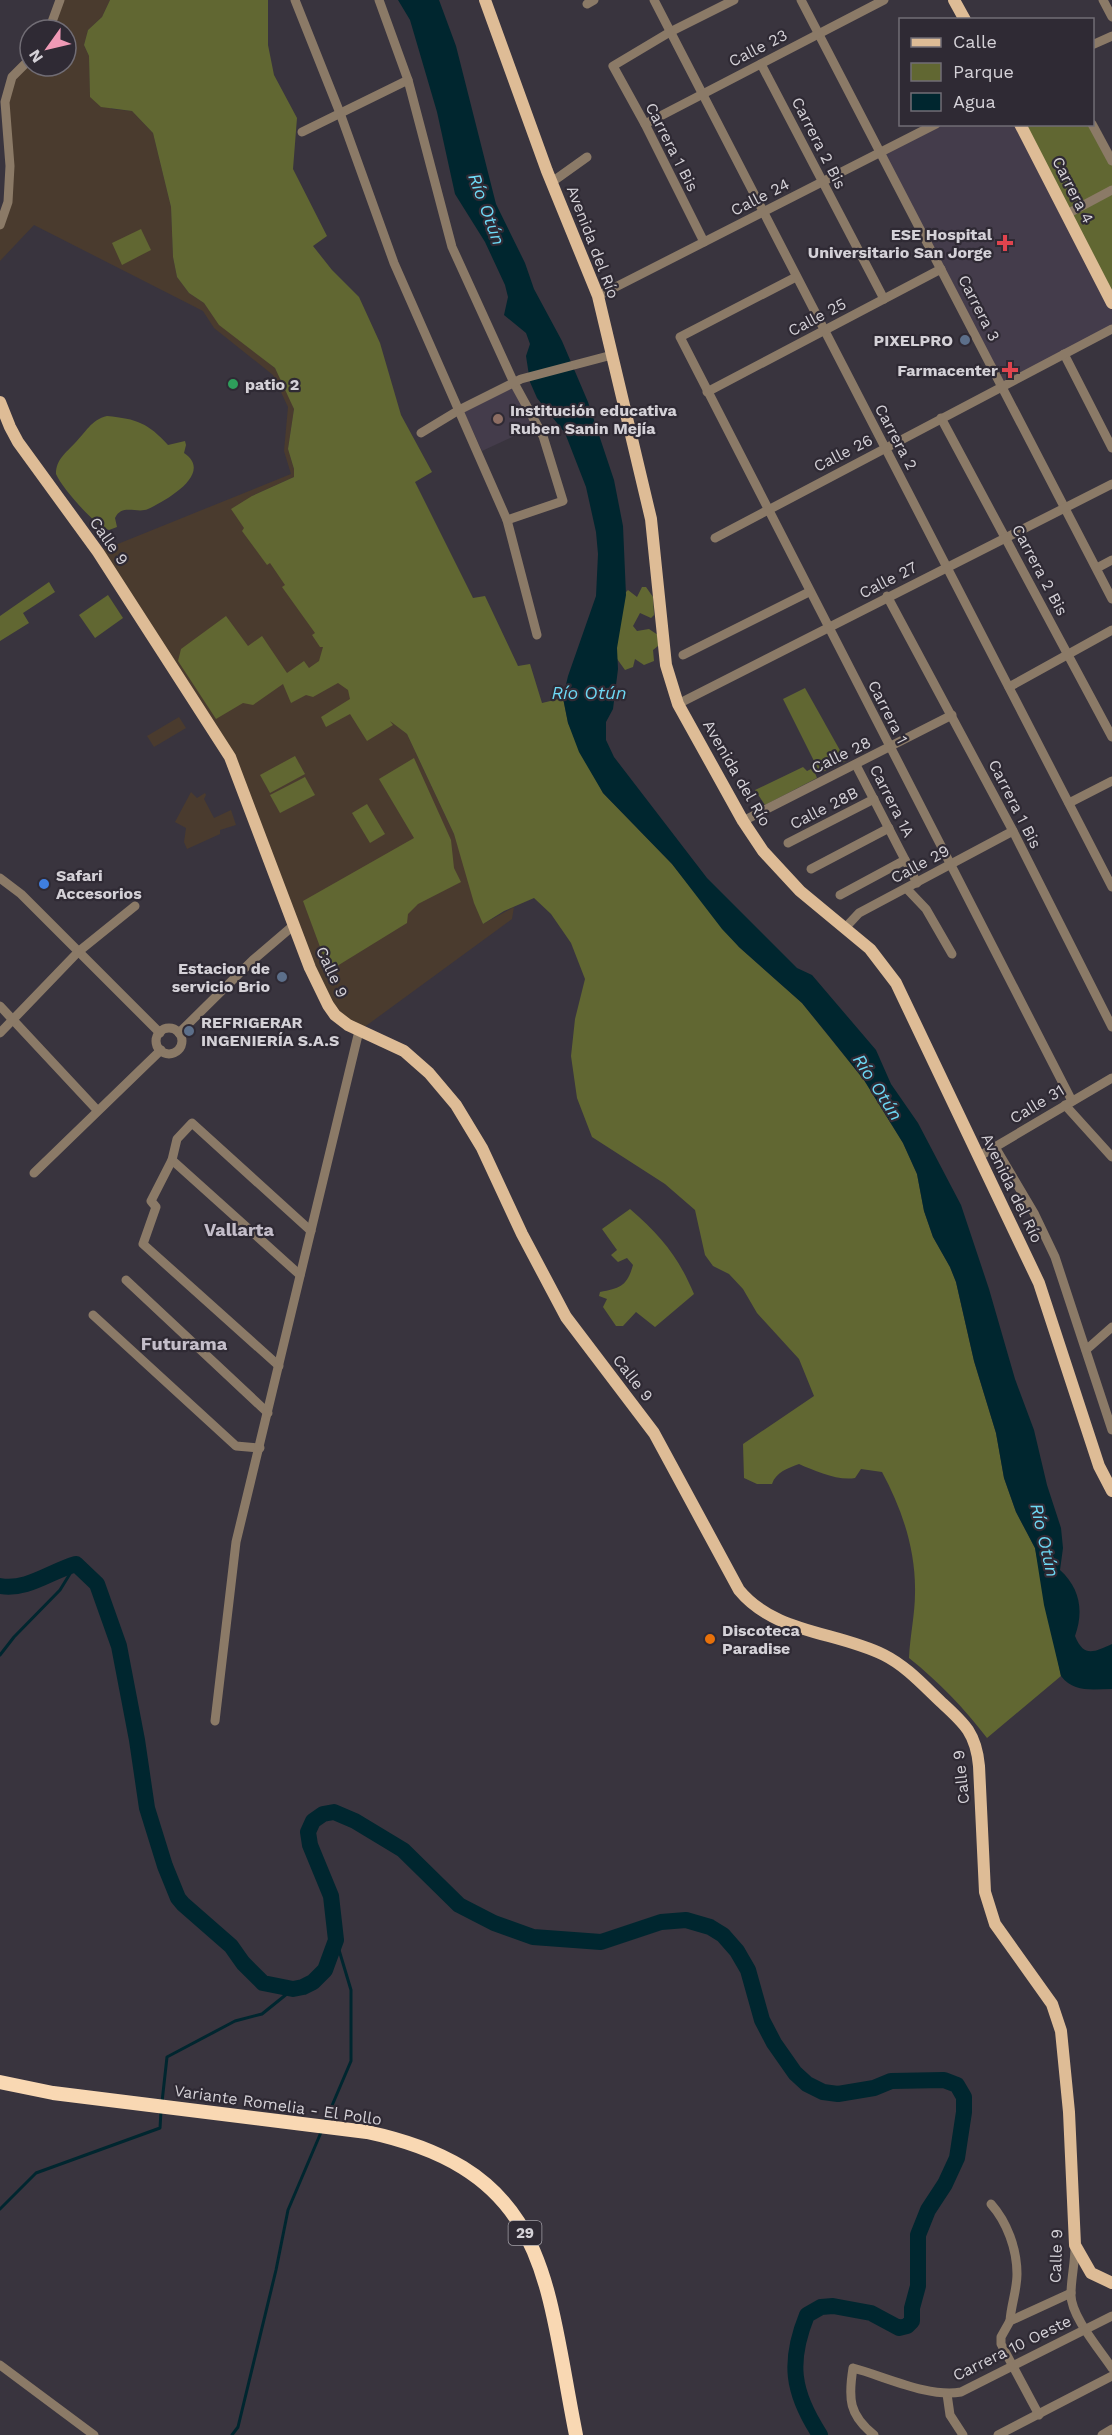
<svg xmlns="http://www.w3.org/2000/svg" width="1112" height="2435" font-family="'Work Sans',sans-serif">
<rect width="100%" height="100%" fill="#39343e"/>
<!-- industrial -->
<g fill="#4a3b2e">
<path d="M 60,0 L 110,0 L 102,17 L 88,30 L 84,45 L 89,56 L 90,97 L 112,109 L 132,111 L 153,133 L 171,207 L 173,257 L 177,277 L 189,293 L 204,303 L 220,325 L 275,368 L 289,394 L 294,409 L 288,449 L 294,469 L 294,477 L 252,496 L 387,718 L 407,734 L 454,834 L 483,924 L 514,907 L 512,919 L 359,1031 L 335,1015 L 236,769 L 98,552 L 291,474 L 284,451 L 288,407 L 273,375 L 214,328 L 203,311 L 34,225 L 0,261 L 0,225 L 5,212 L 8,91 L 30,59 L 30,66 L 66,66 L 66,30 L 49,30 Z"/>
<path d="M 179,717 L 186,728 L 154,747 L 147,736 Z"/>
<path d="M 191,792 L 197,798 L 205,793 L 206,795 L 204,799 L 214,818 L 231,810 L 236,825 L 220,830 L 220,834 L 187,849 L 184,842 L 186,828 L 175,822 Z"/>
</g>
<!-- built -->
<g fill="#443c4b">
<path d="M 936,125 L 1020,125 L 1112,303 L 1112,329 L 1002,386 L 881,152 Z"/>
<path d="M 515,386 L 534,427 L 482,451 L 463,410 Z"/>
</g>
<!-- green -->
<g fill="#616732">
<path d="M 110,0 L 268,0 L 268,45 L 274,75 L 297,118 L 293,169 L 327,236 L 313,246 L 332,270 L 359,297 L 380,343 L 401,415 L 432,472 L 415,482 L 473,598 L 485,596 L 518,666 L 530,664 L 542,703 L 563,698 L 568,723 L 603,793 L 672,864 L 739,947 L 802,1003 L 864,1080 L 903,1143 L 917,1174 L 924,1211 L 933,1237 L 950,1267 L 956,1282 L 974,1361 L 996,1433 L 1004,1478 L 1016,1512 L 1035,1548 L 1061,1676 L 987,1738 C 964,1708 939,1682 909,1658 C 910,1636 915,1614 915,1593 C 916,1550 902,1509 882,1472 L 861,1469 L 855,1478 C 838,1481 815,1471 799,1464 C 788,1468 776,1472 772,1484 L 757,1484 L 744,1478 L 743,1444 L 814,1396 L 799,1359 L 757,1313 L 743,1289 L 729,1274 L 713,1266 L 705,1255 L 695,1210 L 665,1184 L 592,1137 L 577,1098 L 571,1056 L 575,1019 L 585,979 L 571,943 L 551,914 L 534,898 L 504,911 L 483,924 L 474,903 L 454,834 L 407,734 L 390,721 L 393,725 L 367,741 L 350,714 L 326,727 L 321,717 L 350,699 L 348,690 L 338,683 L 313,697 L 306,695 L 291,703 L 283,684 L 253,705 L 243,703 L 216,719 L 178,661 L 181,649 L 226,616 L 248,646 L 262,636 L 287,673 L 304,661 L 309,668 L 319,661 L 323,647 L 320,647 L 312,635 L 315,633 L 282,587 L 285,585 L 270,563 L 267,565 L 242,531 L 244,528 L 231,509 L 252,496 L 294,477 L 294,469 L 288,449 L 294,409 L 275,368 L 219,325 L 204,303 L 189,293 L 177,277 L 173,257 L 171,207 L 153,133 L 132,111 L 101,107 L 90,97 L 89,56 L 84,45 L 88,30 L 102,17 Z"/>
<path d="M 1020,125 L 1092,125 L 1112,161 L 1112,303 Z"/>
<path d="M 141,229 L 151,250 L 122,265 L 112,243 Z"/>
<path d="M 107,416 C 137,419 148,423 168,445 L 185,441 L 186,445 L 184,453 C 214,473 167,500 148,509 C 137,514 122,503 115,518 L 117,527 L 109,530 C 95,526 62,488 56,474 C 56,459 66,453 75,443 C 86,432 91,420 107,416 Z"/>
<path d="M 49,582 L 55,592 L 23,613 L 29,623 L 0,641 L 0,616 Z"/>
<path d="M 642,587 L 646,587 L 653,597 L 654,615 L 651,618 L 640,613 L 633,626 L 637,631 L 649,629 L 658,635 L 658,646 L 653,650 L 654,661 L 644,665 L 635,659 L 633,667 L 625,670 L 615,656 L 625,593 L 628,590 L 637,597 Z"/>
<path d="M 108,595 L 123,618 L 95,638 L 79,615 Z"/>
<path d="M 805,688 L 846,761 L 820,773 L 783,699 Z"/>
<path d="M 295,756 L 305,774 L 270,793 L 260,775 Z"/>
<path d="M 414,758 L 451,840 L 454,868 L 461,882 L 418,904 L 408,914 L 407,923 L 329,971 L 303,901 L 414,838 L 379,779 Z"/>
<path d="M 803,767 L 807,771 L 813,768 L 817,778 L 765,805 L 755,790 Z"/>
<path d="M 305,777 L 315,795 L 280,813 L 270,795 Z"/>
<path d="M 367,804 L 385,834 L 370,843 L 352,813 Z"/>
<path d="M 630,1209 C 661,1236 678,1256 694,1294 L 655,1327 L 636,1312 L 623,1326 L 616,1326 L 603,1307 L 607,1299 L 599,1296 L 600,1292 C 621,1288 627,1286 633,1265 L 627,1258 L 618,1262 L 611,1255 L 617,1250 L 602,1229 Z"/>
</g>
<!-- water -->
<path fill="#00262f" d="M 398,0 L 439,0 L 456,46 L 496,204 L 525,263 L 534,289 L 562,341 L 588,402 L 614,480 L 623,526 L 626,595 L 617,648 L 618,669 L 613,709 L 606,722 L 606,740 L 614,757 L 707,878 L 797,968 L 812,975 L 876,1050 L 891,1084 L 918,1123 L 961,1205 L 989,1289 L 1015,1379 L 1034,1430 L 1047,1485 L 1061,1528 L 1063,1548 L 1060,1570 C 1080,1588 1084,1611 1075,1636 C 1084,1658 1094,1652 1112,1644 L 1112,1689 C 1092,1689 1074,1693 1061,1676 L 1044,1605 L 1035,1548 L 1016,1512 L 1004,1478 L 996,1433 L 974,1361 L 956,1282 L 950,1267 L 933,1237 L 924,1211 L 917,1174 L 903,1143 L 864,1080 L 828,1035 L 802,1003 L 739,947 L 722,929 L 672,864 L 603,793 L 579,752 L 568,723 L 563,698 L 568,676 L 596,596 L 598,554 L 596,532 L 586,487 L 565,433 L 537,398 L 530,382 L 526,356 L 530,344 L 526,333 L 504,315 L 508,297 L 505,285 L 485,242 L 455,194 L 437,112 L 410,20 Z"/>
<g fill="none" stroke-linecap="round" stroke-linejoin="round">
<!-- stream -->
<g stroke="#00262f" stroke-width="3">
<path d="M 0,1655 L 14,1637 L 60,1590 L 76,1564"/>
<path d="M 162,2102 L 167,2057 L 235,2021 L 262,2014 L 293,1989"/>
<path d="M 325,2122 L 351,2061 L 351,1990 L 336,1940"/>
<path d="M 0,2209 L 36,2173 L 160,2128 L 161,2111"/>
<path d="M 232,2435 L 238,2427 L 276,2270 L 288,2210 L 322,2130"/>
</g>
<!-- river -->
<path stroke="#00262f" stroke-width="16" d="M 0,1586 C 27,1591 51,1571 76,1564 L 97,1584 L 119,1646 L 137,1740 L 147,1808 L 165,1866 L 178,1898 L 183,1904 L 231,1946 L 243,1963 L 263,1983 L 293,1989 L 303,1987 L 313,1982 L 325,1970 L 336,1940 L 331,1896 L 310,1845 L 308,1832 L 313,1821 L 323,1814 L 334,1812 L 355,1821 L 403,1850 L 459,1905 L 494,1923 L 533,1937 L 601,1942 L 661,1922 L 686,1920 L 710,1927 L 723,1935 L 737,1951 L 748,1970 L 762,2020 L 774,2043 L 795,2073 L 807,2084 L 823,2092 L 838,2094 L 874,2088 L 891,2081 L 944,2080 L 957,2085 L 964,2097 L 964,2112 L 957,2158 L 945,2184 L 928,2210 L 918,2235 L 918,2286 L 912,2308 L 912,2321 L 907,2326 L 899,2328 L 871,2313 L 833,2306 L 821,2307 L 807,2315 C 788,2362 792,2392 820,2435"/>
<!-- minor -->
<g stroke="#8b7a67" stroke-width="9">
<path d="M 295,0 L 340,113 L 394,263 L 507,520 L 537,635"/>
<path d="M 379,0 L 408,80 L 452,247 L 514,383 L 543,436 L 563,501 L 507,520"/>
<path d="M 654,0 L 1112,887"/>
<path d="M 801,0 L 1112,599"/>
<path d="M 1103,0 L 1112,17"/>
<path d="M 587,4 L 594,0"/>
<path d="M 49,30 L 60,0"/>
<path d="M 1092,45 L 1112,36"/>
<path d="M 761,64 L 884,299"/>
<path d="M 645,124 L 884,0"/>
<path d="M 1092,124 L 1112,161"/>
<path d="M 302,132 L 408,80"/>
<path d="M 552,182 L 587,157"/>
<path d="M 1067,214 L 1112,190"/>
<path d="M 0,225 L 8,202 L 10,166 L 5,102 L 12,77 L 30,59"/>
<path d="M 704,242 L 645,124 L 613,66 L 670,32 L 734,0"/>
<path d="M 796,277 L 680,337 L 1072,1101"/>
<path d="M 598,296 L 936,124"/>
<path d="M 1064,354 L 1112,448"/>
<path d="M 707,392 L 941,269"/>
<path d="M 941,418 L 1112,737"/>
<path d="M 421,433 L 459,410 L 521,379 L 612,355"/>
<path d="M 715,538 L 1112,329"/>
<path d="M 1097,568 L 1112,560"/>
<path d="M 887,596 L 1013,831 L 1112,1027"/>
<path d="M 683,655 L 809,592"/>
<path d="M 1009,687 L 1112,630"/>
<path d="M 678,704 L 1112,484"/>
<path d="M 856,765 L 917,883"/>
<path d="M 1069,803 L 1112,781"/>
<path d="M 743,821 L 952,715"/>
<path d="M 788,843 L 874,799"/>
<path d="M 811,869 L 889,828"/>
<path d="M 0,878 L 21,894 L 160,1033"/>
<path d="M 907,889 L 926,909 L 952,954"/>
<path d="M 840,895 L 905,860"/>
<path d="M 845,928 L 859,913 L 1013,831"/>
<path d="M 0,1006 L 97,1110"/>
<circle cx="169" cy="1041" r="13"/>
<path d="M 0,1033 L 78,952 L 135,906"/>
<path d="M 179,1033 L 253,960 L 294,925"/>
<path d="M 1065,1105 L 1112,1157"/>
<path d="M 995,1147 L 1034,1213 L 1055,1257 L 1112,1430"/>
<path d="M 978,1157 L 1112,1078"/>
<path d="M 172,1160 L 300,1275"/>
<path d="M 34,1173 L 161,1050"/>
<path d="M 126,1280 L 268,1413"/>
<path d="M 93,1315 L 236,1446 L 260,1448"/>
<path d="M 1086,1350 L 1112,1327"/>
<path d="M 279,1366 L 143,1244 L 156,1207 L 151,1201 L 172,1160 L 177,1139 L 192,1123 L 311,1231"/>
<path d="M 215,1721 L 236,1542 L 359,1031"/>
<path d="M 991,2204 C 1007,2222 1017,2249 1017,2274 C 1017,2290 1011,2305 1010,2321"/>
<path d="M 1075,2247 C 1075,2263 1071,2279 1071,2294 C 1070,2315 1100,2350 1112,2368"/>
<path d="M 0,2365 L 94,2435"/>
<path d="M 947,2394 L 950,2415 L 963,2435"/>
<path d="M 1039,2415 L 1001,2344 L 1001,2337 L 1010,2321 L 1071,2293"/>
<path d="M 874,2435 C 849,2415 848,2399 853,2368 C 884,2376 929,2398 961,2392 L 1112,2316"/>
<path d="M 998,2435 L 1112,2376"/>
<path d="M 1102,2435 L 1112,2429"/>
</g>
<!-- major -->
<g stroke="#debc96" stroke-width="12">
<path d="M 485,0 L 547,171 L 598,296 L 651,519 L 666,665 L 678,704 L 743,821 L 763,851 L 800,891 L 870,949 L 896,983 L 1039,1283 L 1099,1466 L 1112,1491"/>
<path d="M 954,0 L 965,20"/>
<path d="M 1020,124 L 1112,303"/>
<path d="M 0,402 L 10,427 L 18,442 L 98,552 L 230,757 L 310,968 L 328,1005 L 335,1015 L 348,1025 L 404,1051 L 429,1073 L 456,1105 L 482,1148 L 522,1234 L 566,1317 L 654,1433 L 739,1590 C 775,1634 836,1631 884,1655 C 906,1666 923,1685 941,1702 C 964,1723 976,1733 979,1766 L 985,1892 L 995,1924 L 1052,2004 L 1061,2031 L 1069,2112 L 1075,2245 L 1091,2273 L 1112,2283"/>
</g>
<!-- highway -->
<path stroke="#f9d8b3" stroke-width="14" d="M 0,2082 L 53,2093 L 367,2132 C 550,2171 545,2280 576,2435"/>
</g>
<!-- markers -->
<g fill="#e0444e" stroke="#2f2a34" stroke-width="2">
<path d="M1002 234h6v6h6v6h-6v6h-6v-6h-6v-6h6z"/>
<path d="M1007 361h6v6h6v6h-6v6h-6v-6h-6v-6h6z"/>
</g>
<g fill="#5c6f8a" stroke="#2f2a34" stroke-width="2">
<circle cx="965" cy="340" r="6"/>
<circle cx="282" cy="977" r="6"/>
<circle cx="189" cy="1031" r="6"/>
</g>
<circle fill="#2e9e5b" stroke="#2f2a34" stroke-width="2" cx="233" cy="384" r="6"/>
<circle fill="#8d6e63" stroke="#2f2a34" stroke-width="2" cx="498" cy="419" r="6"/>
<circle fill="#3f7fe0" stroke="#2f2a34" stroke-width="2" cx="44" cy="884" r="6"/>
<circle fill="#e8710a" stroke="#2f2a34" stroke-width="2" cx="710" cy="1639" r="6"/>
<g text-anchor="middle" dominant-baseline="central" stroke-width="4.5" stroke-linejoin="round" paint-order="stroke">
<!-- shield labels -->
<rect fill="#2f2a34" stroke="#a29fa6" stroke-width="1.5" x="508.5" y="2221" width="33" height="24" rx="4.5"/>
<g font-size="15" font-weight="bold" fill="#d4d1d7">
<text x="525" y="2233">29</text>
</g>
<!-- street labels -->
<g font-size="16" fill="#d4d1d7" stroke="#2f2a34">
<text transform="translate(758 48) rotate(-27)">Calle 23</text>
<text transform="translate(819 143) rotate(63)">Carrera 2 Bis</text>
<text transform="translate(672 147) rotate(63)">Carrera 1 Bis</text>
<text transform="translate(1073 190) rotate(63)">Carrera 4</text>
<text transform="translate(760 197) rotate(-27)">Calle 24</text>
<text transform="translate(593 242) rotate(69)">Avenida del Río</text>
<text transform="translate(979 308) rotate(63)">Carrera 3</text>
<text transform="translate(817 317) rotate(-28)">Calle 25</text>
<text transform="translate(896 437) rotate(62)">Carrera 2</text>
<text transform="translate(843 453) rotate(-27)">Calle 26</text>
<text transform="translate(109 541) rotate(55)">Calle 9</text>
<text transform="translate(1040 570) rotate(62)">Carrera 2 Bis</text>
<text transform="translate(888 580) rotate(-27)">Calle 27</text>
<text transform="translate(888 712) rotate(63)">Carrera 1</text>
<text transform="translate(841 755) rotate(-26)">Calle 28</text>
<text transform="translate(737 773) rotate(60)">Avenida del Río</text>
<text transform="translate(892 801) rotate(63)">Carrera 1A</text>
<text transform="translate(1015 804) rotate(63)">Carrera 1 Bis</text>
<text transform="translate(824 808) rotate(-27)">Calle 28B</text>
<text transform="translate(920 864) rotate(-28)">Calle 29</text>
<text transform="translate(332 972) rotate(65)">Calle 9</text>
<text transform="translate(1037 1104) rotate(-31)">Calle 31</text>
<text transform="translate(1012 1188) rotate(64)">Avenida del Río</text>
<text transform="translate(633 1378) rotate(52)">Calle 9</text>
<text transform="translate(961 1777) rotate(-96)">Calle 9</text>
<text transform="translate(278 2105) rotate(8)">Variante Romelia - El Pollo</text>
<text transform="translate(1056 2256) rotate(-88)">Calle 9</text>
<text transform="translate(1012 2348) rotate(-26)">Carrera 10 Oeste</text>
</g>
<!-- poi labels -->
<g font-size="16" font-weight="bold" fill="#d4d1d7" stroke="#2f2a34" text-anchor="start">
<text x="992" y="234" text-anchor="end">ESE Hospital<tspan x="992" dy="18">Universitario San Jorge</tspan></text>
<text x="953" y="340" text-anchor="end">PIXELPRO</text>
<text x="998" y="370" text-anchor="end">Farmacenter</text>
<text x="245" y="384">patio 2</text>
<text x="510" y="410">Institución educativa<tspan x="510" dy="18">Ruben Sanin Mejía</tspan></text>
<text x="56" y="875">Safari<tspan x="56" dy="18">Accesorios</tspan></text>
<text x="270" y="968" text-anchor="end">Estacion de<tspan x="270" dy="18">servicio Brio</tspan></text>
<text x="201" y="1022">REFRIGERAR<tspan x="201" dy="18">INGENIERÍA S.A.S</tspan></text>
<text x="722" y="1630">Discoteca<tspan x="722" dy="18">Paradise</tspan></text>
</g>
<!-- water labels -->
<g font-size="18" font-style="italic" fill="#6dd8f4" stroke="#2f2a34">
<text transform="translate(487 209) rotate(70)">Río Otún</text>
<text x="589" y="692">Río Otún</text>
<text transform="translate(878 1087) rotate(57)">Río Otún</text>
<text transform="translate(1045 1540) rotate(77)">Río Otún</text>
</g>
<!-- neighbourhood labels -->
<g font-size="18" font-weight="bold" fill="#c4beca" stroke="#2f2a34">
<text x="239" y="1229">Vallarta</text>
<text x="184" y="1343">Futurama</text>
</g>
</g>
<!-- legend -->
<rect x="899" y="18" width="195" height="108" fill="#2f2a34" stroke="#716d75" stroke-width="1.5"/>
<rect x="911" y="38" width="30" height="9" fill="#debc96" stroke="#716d75" stroke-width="1.5"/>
<text x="953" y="48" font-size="18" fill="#d4d1d7">Calle</text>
<rect x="911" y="63" width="30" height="18" fill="#616732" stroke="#716d75" stroke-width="1.5"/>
<text x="953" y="78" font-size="18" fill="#d4d1d7">Parque</text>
<rect x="911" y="93" width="30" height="18" fill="#00262f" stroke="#716d75" stroke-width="1.5"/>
<text x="953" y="108" font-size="18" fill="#d4d1d7">Agua</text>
<!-- north arrow -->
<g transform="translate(48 48) rotate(236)"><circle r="28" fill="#2f2a34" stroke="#716d75" stroke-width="1.5"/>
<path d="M0-4.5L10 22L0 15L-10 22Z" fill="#f09ab6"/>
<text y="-9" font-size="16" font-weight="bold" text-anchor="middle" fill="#d4d1d7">N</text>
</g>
</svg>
